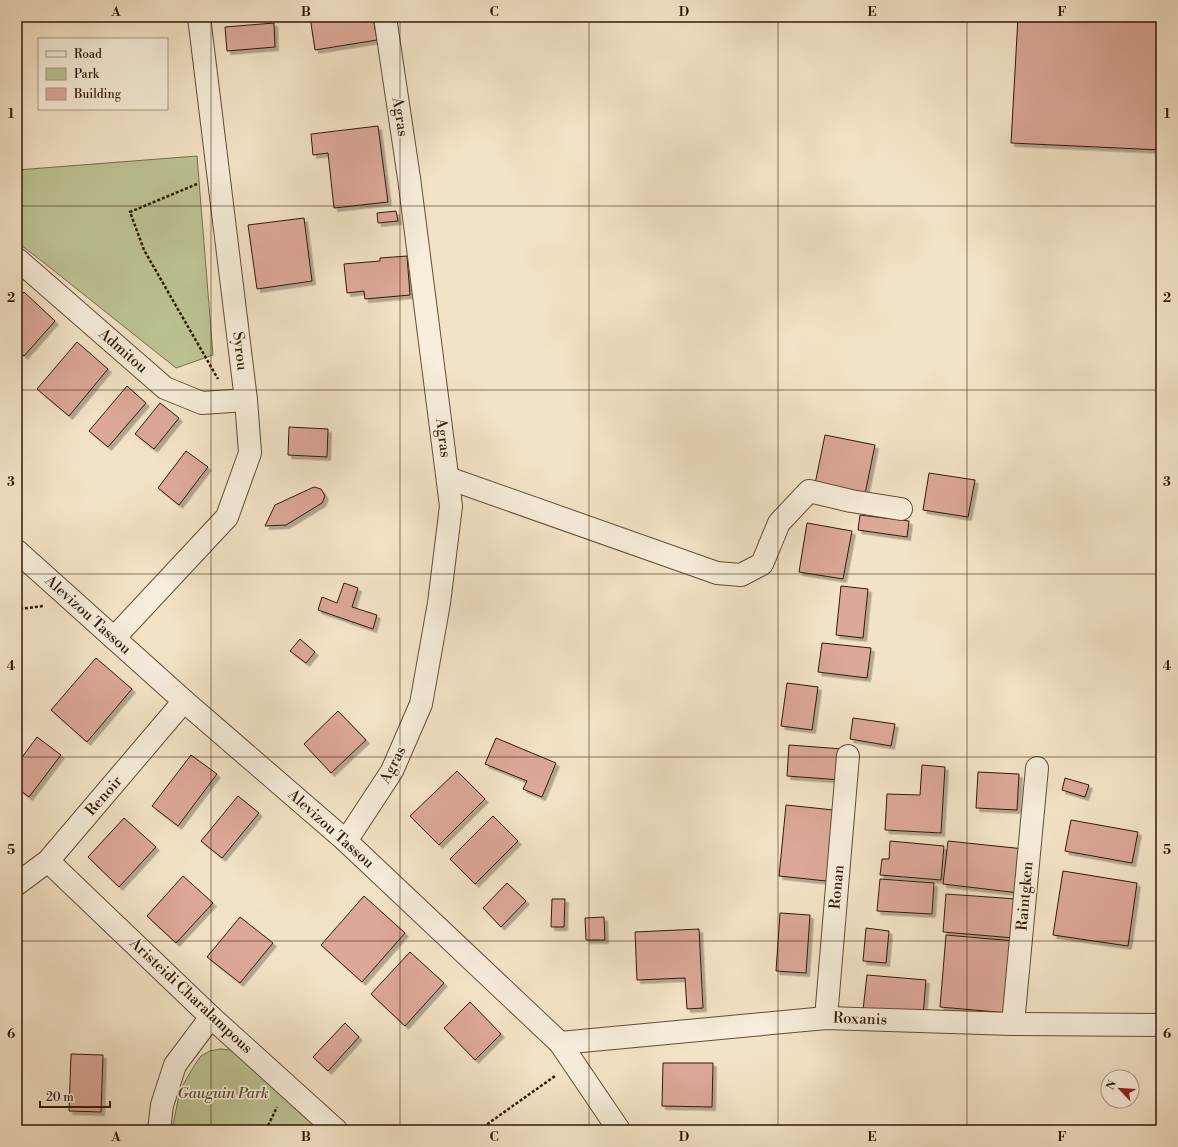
<svg xmlns="http://www.w3.org/2000/svg" width="1178" height="1147" font-family="'Libre Bodoni',serif">
<defs>
<filter id="shadow"><feDropShadow dx="3.5" dy="3.5" stdDeviation="0" flood-color="#0004"/></filter>
</defs>
<rect width="100%" height="100%" fill="#f3e3c6"/>
<filter id="stains"><feTurbulence type="fractalNoise" baseFrequency=".005" numOctaves="4"/><feColorMatrix values="0 0 0 0 .2 0 0 0 0 .09 0 0 0 0 .02 0 0 0 .5 -.17"/></filter>
<radialGradient id="worn" r=".72"><stop offset=".6" stop-color="#630" stop-opacity="0"/><stop offset="1" stop-color="#630" stop-opacity=".3"/></radialGradient>
<!-- green -->
<g fill="#bdc394" stroke="#776e4d">
<path d="M 197,156 L 213,355 L 176,368 L 43,262 L 17,242 L 17,170 Z"/>
<path d="M 220,1049 L 231,1050 L 241,1057 L 320,1130 L 172,1130 L 180,1090 L 194,1066 L 201,1056 L 210,1051 Z"/>
</g>
<!-- building -->
<g fill="#dca898" stroke="#311906" filter="url(#shadow)">
<path d="M 310,17 L 373,17 L 377,40 L 315,50 Z"/>
<path d="M 1018,17 L 1161,17 L 1161,150 L 1011,143 Z"/>
<path d="M 274,23 L 275,47 L 227,51 L 225,27 Z"/>
<path d="M 378,126 L 388,202 L 334,208 L 328,153 L 313,155 L 311,134 Z"/>
<path d="M 396,211 L 398,221 L 378,223 L 377,213 Z"/>
<path d="M 304,218 L 312,281 L 257,289 L 248,225 Z"/>
<path d="M 407,256 L 410,295 L 365,299 L 364,291 L 347,293 L 344,264 L 380,261 L 380,258 Z"/>
<path d="M 24,292 L 55,321 L 24,356 L 17,350 L 17,300 Z"/>
<path d="M 77,342 L 108,369 L 69,416 L 37,389 Z"/>
<path d="M 127,386 L 146,403 L 108,447 L 89,431 Z"/>
<path d="M 160,403 L 179,418 L 154,449 L 135,434 Z"/>
<path d="M 289,427 L 328,429 L 327,457 L 288,455 Z"/>
<path d="M 825,435 L 875,445 L 864,499 L 814,489 Z"/>
<path d="M 186,451 L 208,467 L 179,505 L 158,488 Z"/>
<path d="M 929,473 L 975,480 L 968,517 L 923,510 Z"/>
<path d="M 314,487 L 321,489 L 325,496 L 322,503 L 286,525 L 265,526 L 275,505 Z"/>
<path d="M 860,515 L 909,521 L 907,537 L 858,530 Z"/>
<path d="M 807,523 L 852,531 L 843,579 L 799,572 Z"/>
<path d="M 344,583 L 358,588 L 352,607 L 377,615 L 373,629 L 318,610 L 322,597 L 337,603 Z"/>
<path d="M 841,586 L 868,589 L 863,638 L 836,635 Z"/>
<path d="M 300,639 L 315,652 L 306,663 L 290,651 Z"/>
<path d="M 822,643 L 871,648 L 867,678 L 818,672 Z"/>
<path d="M 96,658 L 132,689 L 87,742 L 51,710 Z"/>
<path d="M 787,683 L 818,687 L 812,730 L 781,726 Z"/>
<path d="M 338,711 L 366,740 L 331,773 L 304,744 Z"/>
<path d="M 853,718 L 895,724 L 891,746 L 850,739 Z"/>
<path d="M 37,737 L 61,755 L 29,797 L 17,788 L 17,764 Z"/>
<path d="M 496,738 L 556,763 L 542,797 L 523,789 L 527,781 L 485,764 Z"/>
<path d="M 789,745 L 843,749 L 841,780 L 787,776 Z"/>
<path d="M 191,755 L 217,774 L 178,826 L 152,806 Z"/>
<path d="M 922,765 L 945,767 L 941,833 L 885,830 L 887,794 L 920,795 Z"/>
<path d="M 457,771 L 485,799 L 439,845 L 410,816 Z"/>
<path d="M 978,772 L 1019,774 L 1017,810 L 976,808 Z"/>
<path d="M 1065,778 L 1089,785 L 1085,797 L 1062,790 Z"/>
<path d="M 238,796 L 259,813 L 222,858 L 201,841 Z"/>
<path d="M 786,805 L 843,811 L 836,882 L 779,876 Z"/>
<path d="M 493,816 L 518,841 L 475,884 L 450,859 Z"/>
<path d="M 124,818 L 156,847 L 119,887 L 88,857 Z"/>
<path d="M 1071,820 L 1138,832 L 1132,863 L 1065,851 Z"/>
<path d="M 890,841 L 944,846 L 941,880 L 880,875 L 882,859 L 889,859 Z"/>
<path d="M 948,841 L 1024,849 L 1019,893 L 943,884 Z"/>
<path d="M 1063,871 L 1137,883 L 1128,946 L 1053,935 Z"/>
<path d="M 183,876 L 213,903 L 176,943 L 147,916 Z"/>
<path d="M 880,879 L 934,883 L 932,914 L 877,911 Z"/>
<path d="M 507,883 L 526,901 L 501,927 L 483,908 Z"/>
<path d="M 946,894 L 1017,899 L 1014,938 L 943,932 Z"/>
<path d="M 364,896 L 405,933 L 362,982 L 321,945 Z"/>
<path d="M 552,899 L 565,899 L 564,927 L 551,927 Z"/>
<path d="M 780,913 L 810,915 L 806,973 L 776,971 Z"/>
<path d="M 240,917 L 273,943 L 240,983 L 207,957 Z"/>
<path d="M 604,917 L 605,940 L 586,940 L 585,918 Z"/>
<path d="M 866,928 L 889,931 L 886,963 L 863,961 Z"/>
<path d="M 699,929 L 703,1008 L 687,1009 L 685,978 L 637,980 L 635,932 Z"/>
<path d="M 946,935 L 1014,941 L 1008,1013 L 940,1007 Z"/>
<path d="M 410,952 L 444,983 L 405,1026 L 371,994 Z"/>
<path d="M 867,975 L 926,980 L 923,1016 L 863,1010 Z"/>
<path d="M 470,1002 L 501,1034 L 475,1060 L 444,1028 Z"/>
<path d="M 345,1023 L 359,1037 L 328,1071 L 313,1057 Z"/>
<path d="M 71,1054 L 103,1055 L 101,1112 L 69,1111 Z"/>
<path d="M 663,1063 L 713,1063 L 712,1107 L 662,1106 Z"/>
</g>
<g fill="none" stroke-linecap="round" stroke-linejoin="round">
<!-- minor casing -->
<g stroke="#624c36" stroke-width="24">
<g id="minor">
<path d="M 17,259 L 165,388 L 202,403 L 246,400"/>
<path d="M 448,478 L 717,573 L 741,575 L 762,564 L 779,523 L 809,491 L 851,501 L 901,509"/>
<path d="M 17,551 L 184,701 L 346,841 L 560,1043 L 619,1130"/>
<path d="M 114,638 L 227,517 L 250,453 L 246,400 L 199,17"/>
<path d="M 346,841 L 392,771 L 421,704 L 439,603 L 451,506 L 409,178 L 385,17"/>
<path d="M 48,861 L 211,1017 L 336,1130"/>
<path d="M 17,884 L 48,861 L 184,701"/>
<path d="M 826,1018 L 848,756"/>
<path d="M 1013,1024 L 1037,768"/>
<path d="M 560,1043 L 826,1018 L 1013,1024 L 1161,1025"/>
<path d="M 159,1130 L 162,1105 L 175,1065 L 211,1017"/>
</g>
</g>
<!-- path -->
<g stroke="#311906" stroke-width="2.5" stroke-dasharray="3 2" stroke-linecap="butt">
<path d="M 197,184 L 130,212 L 144,250 L 218,379"/>
<path d="M 20,609 L 43,606"/>
<path d="M 266,1130 L 277,1107"/>
<path d="M 479,1130 L 555,1076"/>
</g>
<!-- minor -->
<use href="#minor" stroke="#f7edda" stroke-width="22"/>
</g>
<!-- grid -->
<path fill="none" stroke="#311906" stroke-width="1" stroke-opacity="0.55" d="M 211,17 L 211,1130M 400,17 L 400,1130M 589,17 L 589,1130M 778,17 L 778,1130M 967,17 L 967,1130M 17,206 L 1161,206M 17,390 L 1161,390M 17,574 L 1161,574M 17,757 L 1161,757M 17,941 L 1161,941"/>
<g text-anchor="middle" dominant-baseline="central" stroke-width="3.5" stroke-linejoin="round" paint-order="stroke">
<!-- street labels -->
<g font-size="15" fill="#311906" stroke="#f7edda">
<text transform="translate(400 117) rotate(81)">Agras</text>
<text transform="translate(123 351) rotate(41)">Admitou</text>
<text transform="translate(240 351) rotate(83)">Syrou</text>
<text transform="translate(443 438) rotate(83)">Agras</text>
<text transform="translate(88 615) rotate(42)">Alevizou Tassou</text>
<text transform="translate(393 765) rotate(-63)">Agras</text>
<text transform="translate(104 796) rotate(-49)">Renoir</text>
<text transform="translate(331 829) rotate(42)">Alevizou Tassou</text>
<text transform="translate(837 887) rotate(-85)">Ronan</text>
<text transform="translate(1025 896) rotate(-85)">Raintgken</text>
<text transform="translate(191 996) rotate(43)">Aristeidi Charalampous</text>
<text transform="translate(860 1019) rotate(2)">Roxanis</text>
</g>
<!-- park labels -->
<g font-size="15" font-style="italic" fill="#5b4c31" stroke="#f7edda">
<text x="223" y="1093">Gauguin Park</text>
</g>
</g>
<!-- margin -->
<rect width="1178" height="1147" fill="none" stroke="#f3e3c6" stroke-width="44"/>
<!-- legend -->
<rect x="38" y="38" width="130" height="72" fill="#f7edda" stroke="#a89885"/>
<rect x="46" y="51" width="20" height="6" fill="#f7edda" stroke="#a89885"/>
<text x="74" y="58" font-size="12" fill="#311906">Road</text>
<rect x="46" y="68" width="20" height="12" fill="#bdc394" stroke="#a89885"/>
<text x="74" y="78" font-size="12" fill="#311906">Park</text>
<rect x="46" y="88" width="20" height="12" fill="#dca898" stroke="#a89885"/>
<text x="74" y="98" font-size="12" fill="#311906">Building</text>
<!-- north arrow -->
<g transform="translate(1120 1089) rotate(295)"><circle r="19" fill="#f7edda" stroke="#a89885"/>
<path d="M0-3L7 15L0 10L-7 15Z" fill="#8f2418"/>
<text y="-6" font-size="11" font-weight="bold" text-anchor="middle" fill="#311906">N</text>
</g>
<!-- scale -->
<path d="M40 1101v6h70v-6" fill="none" stroke="#311906" stroke-width="2"/>
<text x="46" y="1101" font-size="12" fill="#311906" stroke="#f7edda" stroke-width="3" paint-order="stroke">20 m</text>
<rect x="22" y="22" width="1134" height="1103" fill="none" stroke="#311906" stroke-width="1.5"/>
<g font-size="13" text-anchor="middle" font-weight="bold" fill="#311906">
<text x="116" y="16">A</text>
<text x="306" y="16">B</text>
<text x="494" y="16">C</text>
<text x="684" y="16">D</text>
<text x="872" y="16">E</text>
<text x="1062" y="16">F</text>
<text x="11" y="118">1</text>
<text x="1167" y="118">1</text>
<text x="11" y="302">2</text>
<text x="1167" y="302">2</text>
<text x="11" y="486">3</text>
<text x="1167" y="486">3</text>
<text x="11" y="670">4</text>
<text x="1167" y="670">4</text>
<text x="11" y="854">5</text>
<text x="1167" y="854">5</text>
<text x="11" y="1038">6</text>
<text x="1167" y="1038">6</text>
<text x="116" y="1141">A</text>
<text x="306" y="1141">B</text>
<text x="494" y="1141">C</text>
<text x="684" y="1141">D</text>
<text x="872" y="1141">E</text>
<text x="1062" y="1141">F</text>
</g>
<rect width="100%" height="100%" filter="url(#stains)"/>
<rect width="100%" height="100%" fill="url(#worn)"/>
</svg>
